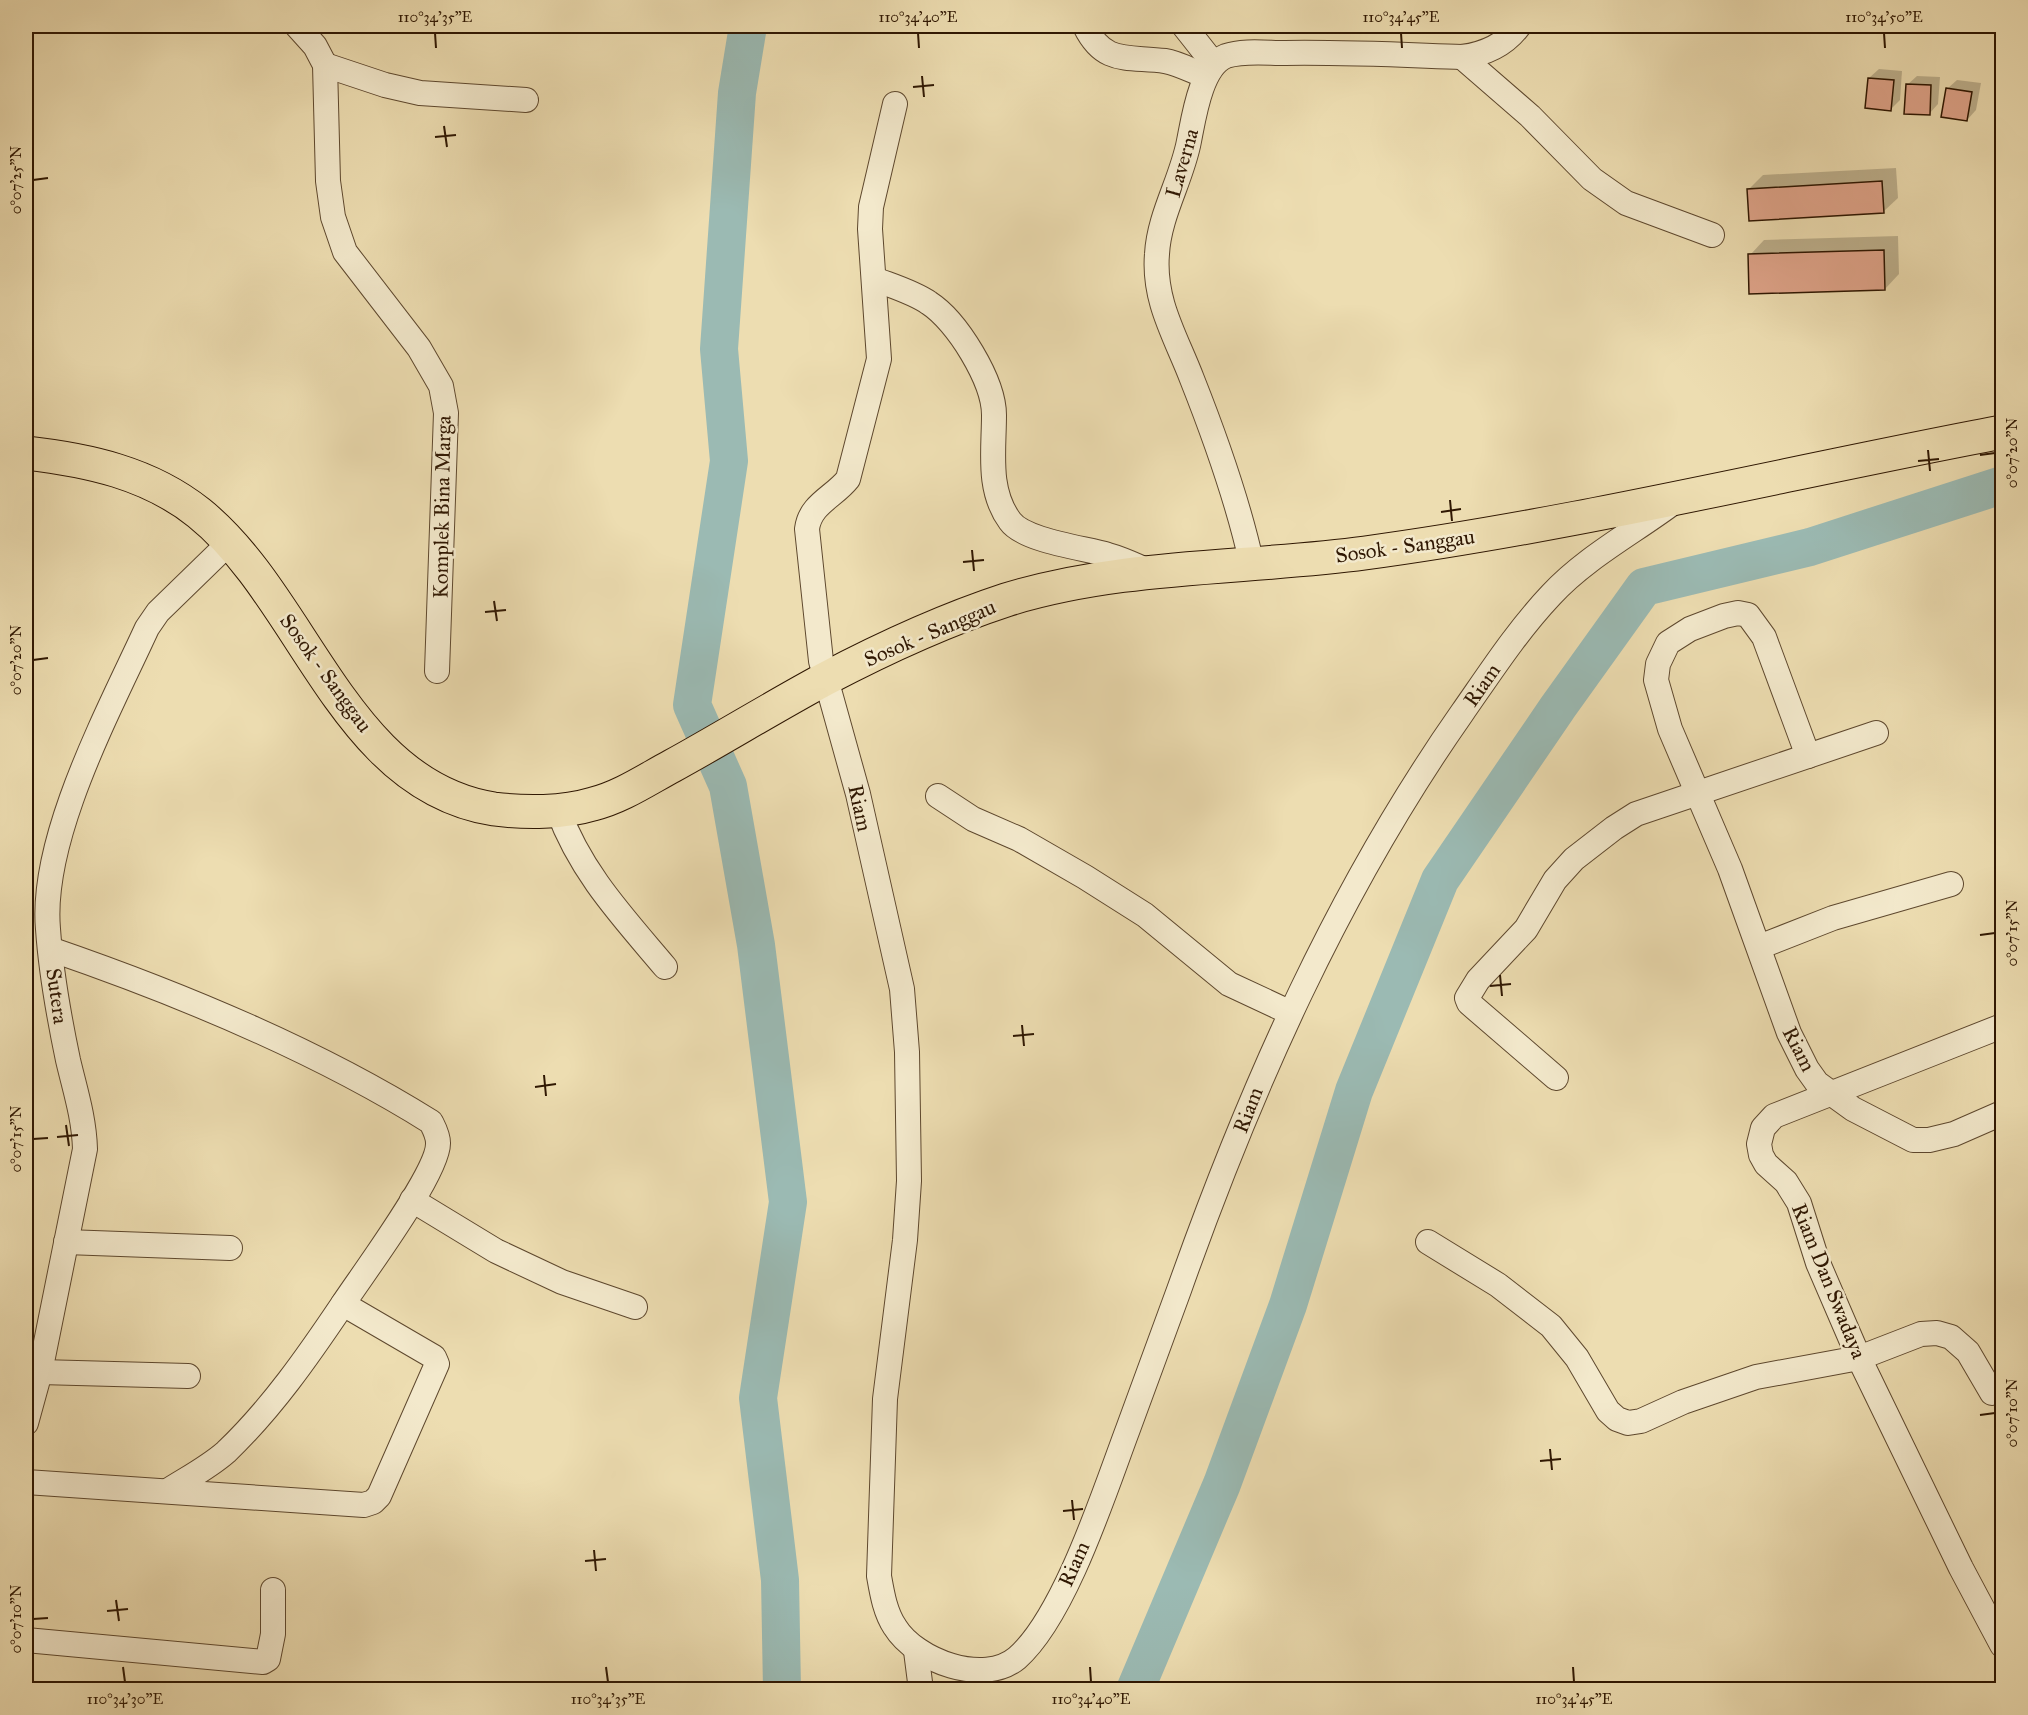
<svg xmlns="http://www.w3.org/2000/svg" width="2028" height="1715" font-family="'IM FELL Great Primer',serif">
<rect width="100%" height="100%" fill="#edddb1"/>
<filter id="stains"><feTurbulence type="fractalNoise" baseFrequency=".00333" numOctaves="4"/><feColorMatrix values="0 0 0 0 .2 0 0 0 0 .09 0 0 0 0 .02 0 0 0 .5 -.17"/></filter>
<radialGradient id="worn" r=".72"><stop offset=".6" stop-color="#630" stop-opacity="0"/><stop offset="1" stop-color="#630" stop-opacity=".3"/></radialGradient>
<!-- shadow -->
<g fill="#0003">
<path d="M 1879,69 L 1902,71 L 1900,100 L 1891,109 L 1869,78 Z"/>
<path d="M 1917,76 L 1940,77 L 1938,104 L 1929,114 L 1907,85 Z"/>
<path d="M 1957,80 L 1981,83 L 1976,110 L 1967,120 L 1947,89 Z"/>
<path d="M 1896,168 L 1898,198 L 1883,212 L 1749,189 L 1763,175 Z"/>
<path d="M 1898,236 L 1899,274 L 1885,289 L 1750,255 L 1764,240 Z"/>
</g>
<g fill="none" stroke-linecap="round" stroke-linejoin="round">
<!-- river -->
<g stroke="#9bbab3" stroke-width="38">
<path d="M 748,26 L 737,93 L 719,349 L 729,461 L 692,705 L 728,786 L 756,945 L 788,1202 L 758,1398 L 780,1580 L 782,1690"/>
<path d="M 1135,1690 L 1222,1484 L 1288,1305 L 1354,1091 L 1440,880 L 1558,707 L 1644,587 L 1810,547 L 2002,485"/>
</g>
</g>
<!-- building -->
<g fill="#dfa48a" stroke="#2f1702" stroke-width="1.5">
<path d="M 1868,78 L 1894,80 L 1891,111 L 1865,108 Z"/>
<path d="M 1906,84 L 1931,85 L 1930,115 L 1904,114 Z"/>
<path d="M 1946,88 L 1972,92 L 1967,121 L 1941,117 Z"/>
<path d="M 1882,181 L 1884,213 L 1749,221 L 1747,189 Z"/>
<path d="M 1884,250 L 1885,290 L 1749,294 L 1748,254 Z"/>
</g>
<g fill="none" stroke-linecap="round" stroke-linejoin="round">
<!-- minor casing -->
<g stroke="#5e482e" stroke-width="26">
<g id="minor">
<path d="M 297,26 L 315,46 L 325,65 L 328,181 L 333,217 L 345,252 L 419,348 L 441,386 L 446,413 L 437,671"/>
<path d="M 1085,26 C 1104,65 1127,56 1165,61 C 1178,63 1192,71 1205,76"/>
<path d="M 1184,26 L 1214,64"/>
<path d="M 1462,57 L 1530,116 L 1592,179 L 1626,203 L 1712,235"/>
<path d="M 325,65 L 385,85 L 420,93 L 526,100"/>
<path d="M 895,104 L 871,207 L 870,229 L 879,359 L 848,479 C 834,497 810,504 807,529 L 821,661 L 858,794 L 902,989 L 907,1052 L 909,1181 L 905,1240 L 885,1399 L 879,1576 C 882,1593 885,1612 895,1627 C 916,1661 984,1686 1017,1658 C 1065,1616 1105,1490 1128,1429 C 1145,1382 1162,1337 1179,1290 C 1251,1087 1338,890 1462,713 C 1490,673 1517,631 1551,595 C 1585,558 1634,532 1674,502"/>
<path d="M 874,279 C 892,286 913,292 929,303 C 957,321 994,381 994,415 C 994,451 987,490 1010,521 C 1024,541 1085,548 1108,555 C 1123,559 1137,566 1151,572"/>
<path d="M 1252,565 C 1239,505 1215,437 1192,379 C 1176,337 1153,301 1157,254 C 1159,215 1182,179 1189,141 C 1194,116 1201,66 1226,56 C 1243,50 1267,53 1285,53 C 1344,52 1403,55 1462,57 C 1485,54 1505,45 1519,26"/>
<path d="M 1808,756 L 1764,637 L 1748,615 L 1738,613 L 1724,616 L 1690,629 L 1668,643 L 1658,664 L 1656,680 L 1670,729 L 1730,869 L 1789,1033 L 1807,1069 L 1817,1083 L 1853,1109 L 1913,1140 L 1929,1140 L 1954,1134 L 2002,1113"/>
<path d="M 938,796 L 973,819 L 1019,839 L 1085,877 L 1145,915 L 1229,984 L 1289,1012"/>
<path d="M 558,810 C 581,873 623,917 665,967"/>
<path d="M 1759,947 L 1833,918 L 1951,884"/>
<path d="M 2002,1026 L 1774,1116 L 1763,1128 L 1759,1144 L 1761,1155 L 1766,1164 L 1786,1182 L 1799,1203 L 1818,1263 L 1859,1358 L 1961,1568 L 2002,1645"/>
<path d="M 1556,1078 L 1469,1003 L 1467,998 L 1478,980 L 1526,929 L 1555,880 L 1574,859 L 1614,828 L 1636,814 L 1876,733"/>
<path d="M 412,1200 L 496,1251 L 562,1282 L 635,1307"/>
<path d="M 66,1242 L 230,1248"/>
<path d="M 1428,1242 L 1498,1285 L 1551,1326 L 1577,1358 L 1608,1411 L 1617,1419 L 1628,1423 L 1641,1421 L 1683,1402 L 1756,1377 L 1859,1358 L 1921,1334 L 1937,1333 L 1951,1337 L 1968,1352 L 1992,1393"/>
<path d="M 40,1372 L 188,1376"/>
<path d="M 26,1423 L 40,1372 L 85,1149 C 84,1117 75,1090 68,1060 C 59,1017 51,973 48,929 C 40,838 109,711 147,628 L 158,612 L 230,542"/>
<path d="M 26,1482 L 364,1505 L 373,1502 L 379,1496 L 437,1364 L 434,1357 L 343,1304 C 362,1275 439,1172 438,1143 C 438,1135 434,1128 431,1122 C 316,1050 178,993 50,949"/>
<path d="M 169,1490 C 188,1478 209,1467 226,1452 C 272,1408 308,1356 343,1304"/>
<path d="M 26,1640 L 263,1662 L 268,1659 L 273,1634 L 273,1590"/>
<path d="M 916,1651 L 921,1690"/>
</g>
</g>
<!-- trunk casing -->
<g stroke="#2f1702" stroke-width="35">
<path id="trunk" d="M 26,453 C 88,460 149,473 199,513 C 305,598 344,786 494,809 C 525,813 563,813 593,804 C 621,797 646,780 672,766 C 723,738 773,707 825,679 C 882,649 945,620 1006,600 C 1121,564 1246,569 1365,553 C 1579,524 1790,472 2002,432"/>
</g>
<!-- minor -->
<use href="#minor" stroke="#f3e9cc" stroke-width="24"/>
<!-- trunk -->
<use href="#trunk" stroke="#edddb1" stroke-width="33"/>
</g>
<!-- ticks -->
<path fill="none" stroke="#2f1702" stroke-width="2" d="M 435,33 L 436,48M 918,33 L 919,48M 1401,33 L 1402,48M 1884,33 L 1885,48M 922,76 L 924,97M 913,87 L 934,85M 444,126 L 447,147M 435,137 L 456,135M 33,180 L 48,178M 1928,450 L 1930,471M 1980,455 L 1995,453M 1918,461 L 1939,459M 1450,500 L 1452,521M 1441,512 L 1461,509M 972,550 L 974,571M 963,562 L 984,560M 494,601 L 497,621M 485,612 L 506,610M 33,660 L 48,658M 1980,935 L 1995,933M 1500,975 L 1502,996M 1490,986 L 1511,984M 1022,1025 L 1024,1046M 1013,1036 L 1034,1034M 544,1075 L 546,1096M 535,1087 L 556,1084M 66,1125 L 69,1146M 57,1137 L 78,1135M 33,1139 L 48,1138M 1980,1415 L 1995,1413M 1550,1449 L 1552,1470M 1540,1461 L 1561,1459M 1072,1500 L 1074,1520M 1063,1511 L 1083,1509M 594,1550 L 596,1571M 585,1561 L 606,1559M 116,1600 L 119,1621M 107,1611 L 128,1609M 33,1619 L 48,1618M 123,1667 L 125,1682M 606,1667 L 608,1682M 1090,1667 L 1091,1682M 1573,1667 L 1574,1682"/>
<g text-anchor="middle" dominant-baseline="central" stroke-width="5" stroke-linejoin="round" paint-order="stroke">
<!-- street labels -->
<g font-size="21" fill="#2f1702" stroke="#f3e9cc">
<text transform="translate(1182 163) rotate(-74)">Laverna</text>
<text transform="translate(442 507) rotate(-89)">Komplek Bina Marga</text>
<text transform="translate(1405 546) rotate(-8)">Sosok - Sanggau</text>
<text transform="translate(930 633) rotate(-23)">Sosok - Sanggau</text>
<text transform="translate(326 673) rotate(54)">Sosok - Sanggau</text>
<text transform="translate(1482 685) rotate(-55)">Riam</text>
<text transform="translate(860 808) rotate(78)">Riam</text>
<text transform="translate(57 996) rotate(82)">Sutera</text>
<text transform="translate(1799 1049) rotate(63)">Riam</text>
<text transform="translate(1248 1110) rotate(-69)">Riam</text>
<text transform="translate(1829 1281) rotate(68)">Riam Dan Swadaya</text>
<text transform="translate(1074 1564) rotate(-66)">Riam</text>
</g>
</g>
<!-- margin -->
<rect width="2028" height="1715" fill="none" stroke="#edddb1" stroke-width="66"/>
<rect x="33" y="33" width="1962" height="1649" fill="none" stroke="#2f1702" stroke-width="2"/>
<g font-size="15" text-anchor="middle" fill="#2f1702">
<text x="435" y="22">110°34'35"E</text>
<text x="918" y="22">110°34'40"E</text>
<text x="1401" y="22">110°34'45"E</text>
<text x="1884" y="22">110°34'50"E</text>
<text transform="translate(16 180) rotate(-90)" y="5">0°07'25"N</text>
<text transform="translate(2012 453) rotate(-90)" y="5">0°07'20"N</text>
<text transform="translate(16 660) rotate(-90)" y="5">0°07'20"N</text>
<text transform="translate(2012 933) rotate(-90)" y="5">0°07'15"N</text>
<text transform="translate(16 1139) rotate(-90)" y="5">0°07'15"N</text>
<text transform="translate(2012 1413) rotate(-90)" y="5">0°07'10"N</text>
<text transform="translate(16 1619) rotate(-90)" y="5">0°07'10"N</text>
<text x="125" y="1704">110°34'30"E</text>
<text x="608" y="1704">110°34'35"E</text>
<text x="1091" y="1704">110°34'40"E</text>
<text x="1574" y="1704">110°34'45"E</text>
</g>
<rect width="100%" height="100%" filter="url(#stains)"/>
<rect width="100%" height="100%" fill="url(#worn)"/>
</svg>
